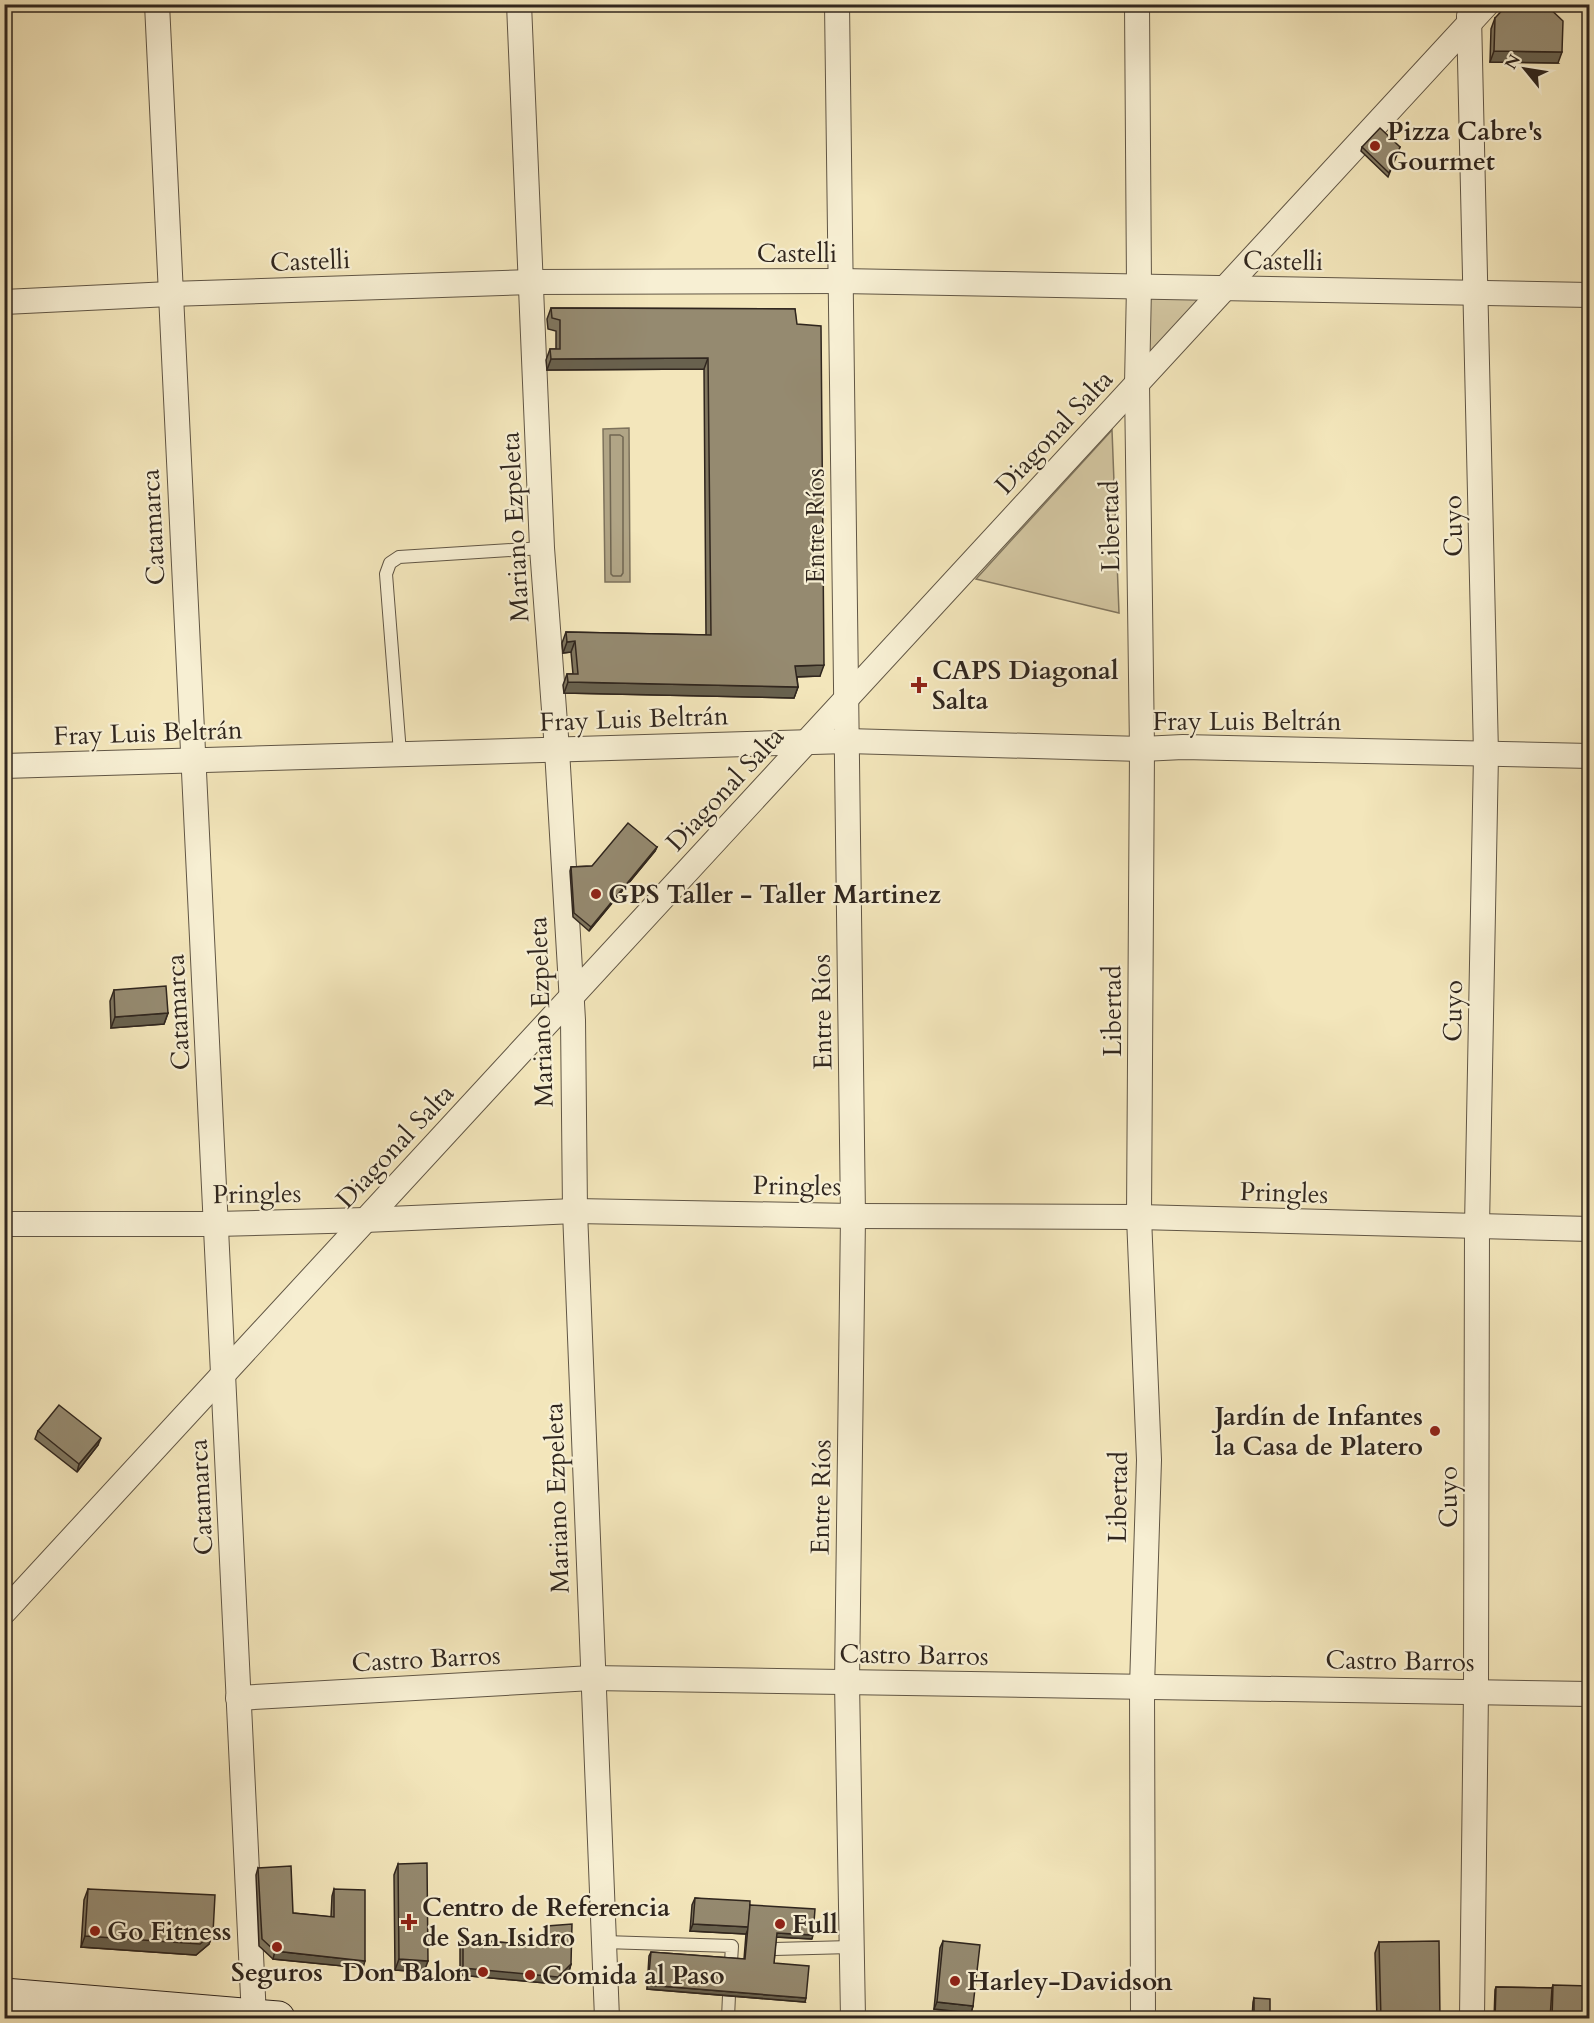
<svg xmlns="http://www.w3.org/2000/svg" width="1594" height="2023" font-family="Cardo,serif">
<rect width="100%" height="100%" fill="#f3e6bb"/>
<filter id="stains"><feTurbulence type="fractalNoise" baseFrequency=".00333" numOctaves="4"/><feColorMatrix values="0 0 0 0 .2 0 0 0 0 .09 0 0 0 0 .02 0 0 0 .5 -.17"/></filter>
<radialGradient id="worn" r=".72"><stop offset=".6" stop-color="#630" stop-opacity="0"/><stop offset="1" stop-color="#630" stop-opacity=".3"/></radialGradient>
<!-- green -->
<g fill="#d2c5a0" stroke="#81765f" stroke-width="1.5">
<path d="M 1139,286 L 1226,288 L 1137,384 Z"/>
<path d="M 1112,430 L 1119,613 L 976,579 Z"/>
</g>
<!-- water -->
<path fill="#b1a586" stroke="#7d725c" stroke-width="1.5" d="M 629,428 L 630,582 L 605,582 L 603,429 Z"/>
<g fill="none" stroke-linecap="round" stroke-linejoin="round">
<!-- shore -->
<path stroke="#706652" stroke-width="1.5" d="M 610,435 L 620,435 L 623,437 L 623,573 L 621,576 L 613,576 L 611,574 Z"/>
<!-- lane casing -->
<g stroke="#615645" stroke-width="14">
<g id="lane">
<path d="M 400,753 L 386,574 L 390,563 L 399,557 L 542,548"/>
<path d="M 604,1942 L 732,1946 L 731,1962"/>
<path d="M 774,1949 L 851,1947"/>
<path d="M 728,2018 L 729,1995"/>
</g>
</g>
<!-- street casing -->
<g stroke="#615645" stroke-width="26">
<g id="street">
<path d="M 157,4 L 254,2017"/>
<path d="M 519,4 L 542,548 L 557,750 L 573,1020 L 575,1211 L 607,2018"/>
<path d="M 837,4 L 853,1216 L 847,1682 L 853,2018"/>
<path d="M 1137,4 L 1139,286 L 1137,384 L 1142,749 L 1139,1217 L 1149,1460 L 1142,1687 L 1143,2018"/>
<path d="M 1469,16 L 1486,754 L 1477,1226 L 1476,1690 L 1472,2018"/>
<path d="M 4,302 L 170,294 L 532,282 L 841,281 L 1590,295"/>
<path d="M 4,766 L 847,741 L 1142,749 L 1183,747 L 1590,756"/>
<path d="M 4,1224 L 216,1224 L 365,1220 L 575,1211 L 853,1216 L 1139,1217 L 1590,1229"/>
<path d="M 4,1612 L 1487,4"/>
<path d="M 238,1698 L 592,1678 L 1590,1694"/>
</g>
</g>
<!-- secondary casing -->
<g stroke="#30261e" stroke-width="35">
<path id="secondary" d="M 4,1995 L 278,2018"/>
</g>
<!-- lane -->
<use href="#lane" stroke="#f7efd3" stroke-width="12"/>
<!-- street -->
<use href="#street" stroke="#f7efd3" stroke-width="24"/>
<!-- secondary -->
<use href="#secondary" stroke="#f7efd3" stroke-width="33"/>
</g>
<!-- wall -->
<g fill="#807760" stroke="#30261e" stroke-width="1.5">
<path d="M 1495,18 L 1558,63 L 1490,62 L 1491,29 Z"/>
<path d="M 1362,147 L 1400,147 L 1388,177 L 1361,151 Z"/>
<path d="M 551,308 L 795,309 L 820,676 L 797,677 L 798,687 L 794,698 L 564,693 L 563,685 L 567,674 L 573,674 L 571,652 L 563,653 L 562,643 L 566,632 L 706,635 L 704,369 L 547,370 L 546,360 L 550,349 L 556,349 L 556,331 L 548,329 L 547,319 Z"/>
<path d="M 657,847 L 655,851 L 589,931 L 573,917 L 570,871 L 571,867 L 592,866 Z"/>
<path d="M 114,990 L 168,1013 L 164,1024 L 111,1028 L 110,1001 Z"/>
<path d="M 38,1431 L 98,1445 L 77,1472 L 35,1439 Z"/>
<path d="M 398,1864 L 424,1972 L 395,1970 L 394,1875 Z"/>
<path d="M 258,1868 L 293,1913 L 331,1917 L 332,1896 L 334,1889 L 363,1968 L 273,1959 L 259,1946 L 256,1875 Z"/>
<path d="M 88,1889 L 213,1933 L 209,1944 L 196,1955 L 81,1947 L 84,1900 Z"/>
<path d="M 695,1898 L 750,1905 L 812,1939 L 776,1937 L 774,1963 L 805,2002 L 647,1989 L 649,1956 L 651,1952 L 744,1959 L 746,1934 L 690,1931 L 692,1905 Z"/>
<path d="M 547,1926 L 571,1964 L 569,1971 L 556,1984 L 460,1975 L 460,1946 L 463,1939 L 545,1946 L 545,1933 Z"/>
<path d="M 943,1941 L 973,2006 L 971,2013 L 934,2009 L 940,1948 Z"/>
<path d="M 1379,1942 L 1440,2019 L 1377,2019 L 1375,1953 Z"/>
<path d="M 1553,1985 L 1590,2019 L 1494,2019 L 1495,1990 L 1496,1987 L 1552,1988 Z"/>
<path d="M 1254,1998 L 1270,2019 L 1252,2019 L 1253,2002 Z"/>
</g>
<!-- shaded-wall -->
<g fill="#68614e" stroke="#30261e" stroke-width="1.5">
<path d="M 1494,51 L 1562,52 L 1558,63 L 1490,62 Z"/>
<path d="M 708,358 L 704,369 L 547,370 L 551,359 Z"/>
<path d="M 575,641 L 571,652 L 563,653 L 567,642 Z"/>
<path d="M 824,665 L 820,676 L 791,677 L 795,666 Z"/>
<path d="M 568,682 L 798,687 L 794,698 L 564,693 Z"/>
<path d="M 657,847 L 655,851 L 589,931 L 591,927 Z"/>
<path d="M 168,1013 L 164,1024 L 111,1028 L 115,1017 Z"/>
<path d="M 101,1438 L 98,1445 L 77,1472 L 79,1464 Z"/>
<path d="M 693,1924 L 749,1927 L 746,1934 L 690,1931 Z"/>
<path d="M 213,1933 L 209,1944 L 196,1955 L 81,1947 L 85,1936 Z"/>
<path d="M 777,1933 L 813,1935 L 812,1939 L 775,1937 Z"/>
<path d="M 275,1951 L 365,1961 L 363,1968 L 273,1959 Z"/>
<path d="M 399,1959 L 428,1961 L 424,1972 L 395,1970 Z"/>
<path d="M 571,1964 L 569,1971 L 556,1984 L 460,1975 L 463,1968 Z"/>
<path d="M 648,1985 L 806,1998 L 805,2002 L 647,1989 Z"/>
<path d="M 937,2002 L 973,2006 L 971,2013 L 934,2009 Z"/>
</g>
<!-- building -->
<g fill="#958a70" stroke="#30261e" stroke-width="1.5">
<path d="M 1508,4 L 1545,4 L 1563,21 L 1562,52 L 1494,51 L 1495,18 Z"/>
<path d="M 1380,128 L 1400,147 L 1389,173 L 1362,147 Z"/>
<path d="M 551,308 L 795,309 L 797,324 L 821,326 L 824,665 L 795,666 L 798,687 L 568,682 L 567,674 L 578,674 L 575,641 L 567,642 L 566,632 L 711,635 L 708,358 L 551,359 L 550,349 L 560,349 L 560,320 L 552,318 Z"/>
<path d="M 628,823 L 657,847 L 591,927 L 574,913 L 571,867 L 592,866 Z"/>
<path d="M 166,986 L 168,1013 L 115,1017 L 114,990 Z"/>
<path d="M 59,1405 L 101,1438 L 79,1464 L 38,1431 Z"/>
<path d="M 427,1863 L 428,1961 L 399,1959 L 398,1864 Z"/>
<path d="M 291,1866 L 293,1913 L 334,1917 L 334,1889 L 365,1890 L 365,1961 L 275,1951 L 262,1939 L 258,1868 Z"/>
<path d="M 88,1889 L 215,1895 L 213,1933 L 200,1944 L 85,1936 Z"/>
<path d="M 695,1898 L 750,1901 L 749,1927 L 693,1924 Z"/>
<path d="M 750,1905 L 815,1909 L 813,1935 L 777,1933 L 774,1963 L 809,1966 L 806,1998 L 648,1985 L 651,1952 L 745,1959 Z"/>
<path d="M 572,1924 L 571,1964 L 558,1977 L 463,1968 L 463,1939 L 547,1946 L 547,1926 Z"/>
<path d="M 943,1941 L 980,1945 L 973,2006 L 937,2002 Z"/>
<path d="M 1439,1941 L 1440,2019 L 1381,2019 L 1379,1942 Z"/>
<path d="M 1553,1985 L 1590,1986 L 1590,2019 L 1552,2019 Z"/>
<path d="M 1496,1987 L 1552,1988 L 1550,2019 L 1495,2019 Z"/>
<path d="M 1254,1998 L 1270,1999 L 1270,2019 L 1254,2019 Z"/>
</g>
<!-- markers -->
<g fill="#8f2418" stroke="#f7efd3" stroke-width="2">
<circle cx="1375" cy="146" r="6"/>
<path d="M916 676h6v6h6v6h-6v6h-6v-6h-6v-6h6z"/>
<circle cx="596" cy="894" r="6"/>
<circle cx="1435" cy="1431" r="6"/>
<path d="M406 1913h6v6h6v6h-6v6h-6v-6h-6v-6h6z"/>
<circle cx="780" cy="1924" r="6"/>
<circle cx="95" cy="1931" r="6"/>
<circle cx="277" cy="1947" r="6"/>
<circle cx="483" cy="1972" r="6"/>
<circle cx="530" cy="1975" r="6"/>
<circle cx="955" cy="1981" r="6"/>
</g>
<g text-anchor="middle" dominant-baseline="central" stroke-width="4.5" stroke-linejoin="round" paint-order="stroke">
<!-- poi labels -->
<g font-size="26" font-weight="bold" fill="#30261e" stroke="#f7efd3" text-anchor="start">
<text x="1387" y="131">Pizza Cabre's<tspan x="1387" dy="30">Gourmet</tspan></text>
<text x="932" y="670">CAPS Diagonal<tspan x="932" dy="30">Salta</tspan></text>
<text x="608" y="894">GPS Taller - Taller Martinez</text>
<text x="1423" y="1416" text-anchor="end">Jardín de Infantes<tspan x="1423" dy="30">la Casa de Platero</tspan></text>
<text x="422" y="1907">Centro de Referencia<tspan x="422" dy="30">de San Isidro</tspan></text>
<text x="792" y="1924">Full</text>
<text x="107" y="1931">Go Fitness</text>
<text x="277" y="1972" text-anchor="middle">Seguros</text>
<text x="471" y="1972" text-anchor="end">Don Balon</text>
<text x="542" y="1975">Comida al Paso</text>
<text x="967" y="1981">Harley-Davidson</text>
</g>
<!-- street labels -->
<g font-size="26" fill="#30261e" stroke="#f7efd3">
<text x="797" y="253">Castelli</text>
<text transform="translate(310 261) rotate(-2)">Castelli</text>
<text transform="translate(1283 261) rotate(1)">Castelli</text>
<text transform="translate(1054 432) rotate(-47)">Diagonal Salta</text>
<text transform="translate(815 526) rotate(-90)">Entre Ríos</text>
<text transform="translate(1110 526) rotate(-91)">Libertad</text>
<text transform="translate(1453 526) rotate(-91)">Cuyo</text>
<text transform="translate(153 527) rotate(-93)">Catamarca</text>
<text transform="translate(515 527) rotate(-93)">Mariano Ezpeleta</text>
<text transform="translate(634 719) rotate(-2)">Fray Luis Beltrán</text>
<text x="1247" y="721">Fray Luis Beltrán</text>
<text transform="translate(148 733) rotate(-2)">Fray Luis Beltrán</text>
<text transform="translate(725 789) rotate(-47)">Diagonal Salta</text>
<text transform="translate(1112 1011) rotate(-90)">Libertad</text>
<text transform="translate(1453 1011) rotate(-89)">Cuyo</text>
<text transform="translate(178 1012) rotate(-93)">Catamarca</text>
<text transform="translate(541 1012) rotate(-92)">Mariano Ezpeleta</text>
<text transform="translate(822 1012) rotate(-91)">Entre Ríos</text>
<text transform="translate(395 1146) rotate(-47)">Diagonal Salta</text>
<text transform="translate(797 1186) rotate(1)">Pringles</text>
<text transform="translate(1284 1193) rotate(2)">Pringles</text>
<text transform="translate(257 1194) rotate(-1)">Pringles</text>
<text transform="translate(201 1497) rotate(-93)">Catamarca</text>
<text transform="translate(821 1497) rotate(-89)">Entre Ríos</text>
<text transform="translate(1118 1497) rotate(-89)">Libertad</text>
<text transform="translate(1448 1497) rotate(-90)">Cuyo</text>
<text transform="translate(557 1498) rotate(-92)">Mariano Ezpeleta</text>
<text transform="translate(914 1655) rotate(1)">Castro Barros</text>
<text transform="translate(426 1659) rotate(-3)">Castro Barros</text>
<text transform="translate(1400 1661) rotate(1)">Castro Barros</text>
</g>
</g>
<!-- margin -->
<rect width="1594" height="2023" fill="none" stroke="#f3e6bb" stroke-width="24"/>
<rect x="6" y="6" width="1582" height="2011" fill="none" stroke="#30261e" stroke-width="3"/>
<rect x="12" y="12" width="1570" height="1999" fill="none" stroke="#30261e" stroke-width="1.5"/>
<!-- north arrow -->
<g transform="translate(1525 69) rotate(300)" stroke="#f7efd3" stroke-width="4.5" paint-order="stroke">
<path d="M0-4.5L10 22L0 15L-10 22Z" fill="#30261e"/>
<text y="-9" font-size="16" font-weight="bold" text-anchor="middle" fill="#30261e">N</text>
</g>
<rect width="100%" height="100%" filter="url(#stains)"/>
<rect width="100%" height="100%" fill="url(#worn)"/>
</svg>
